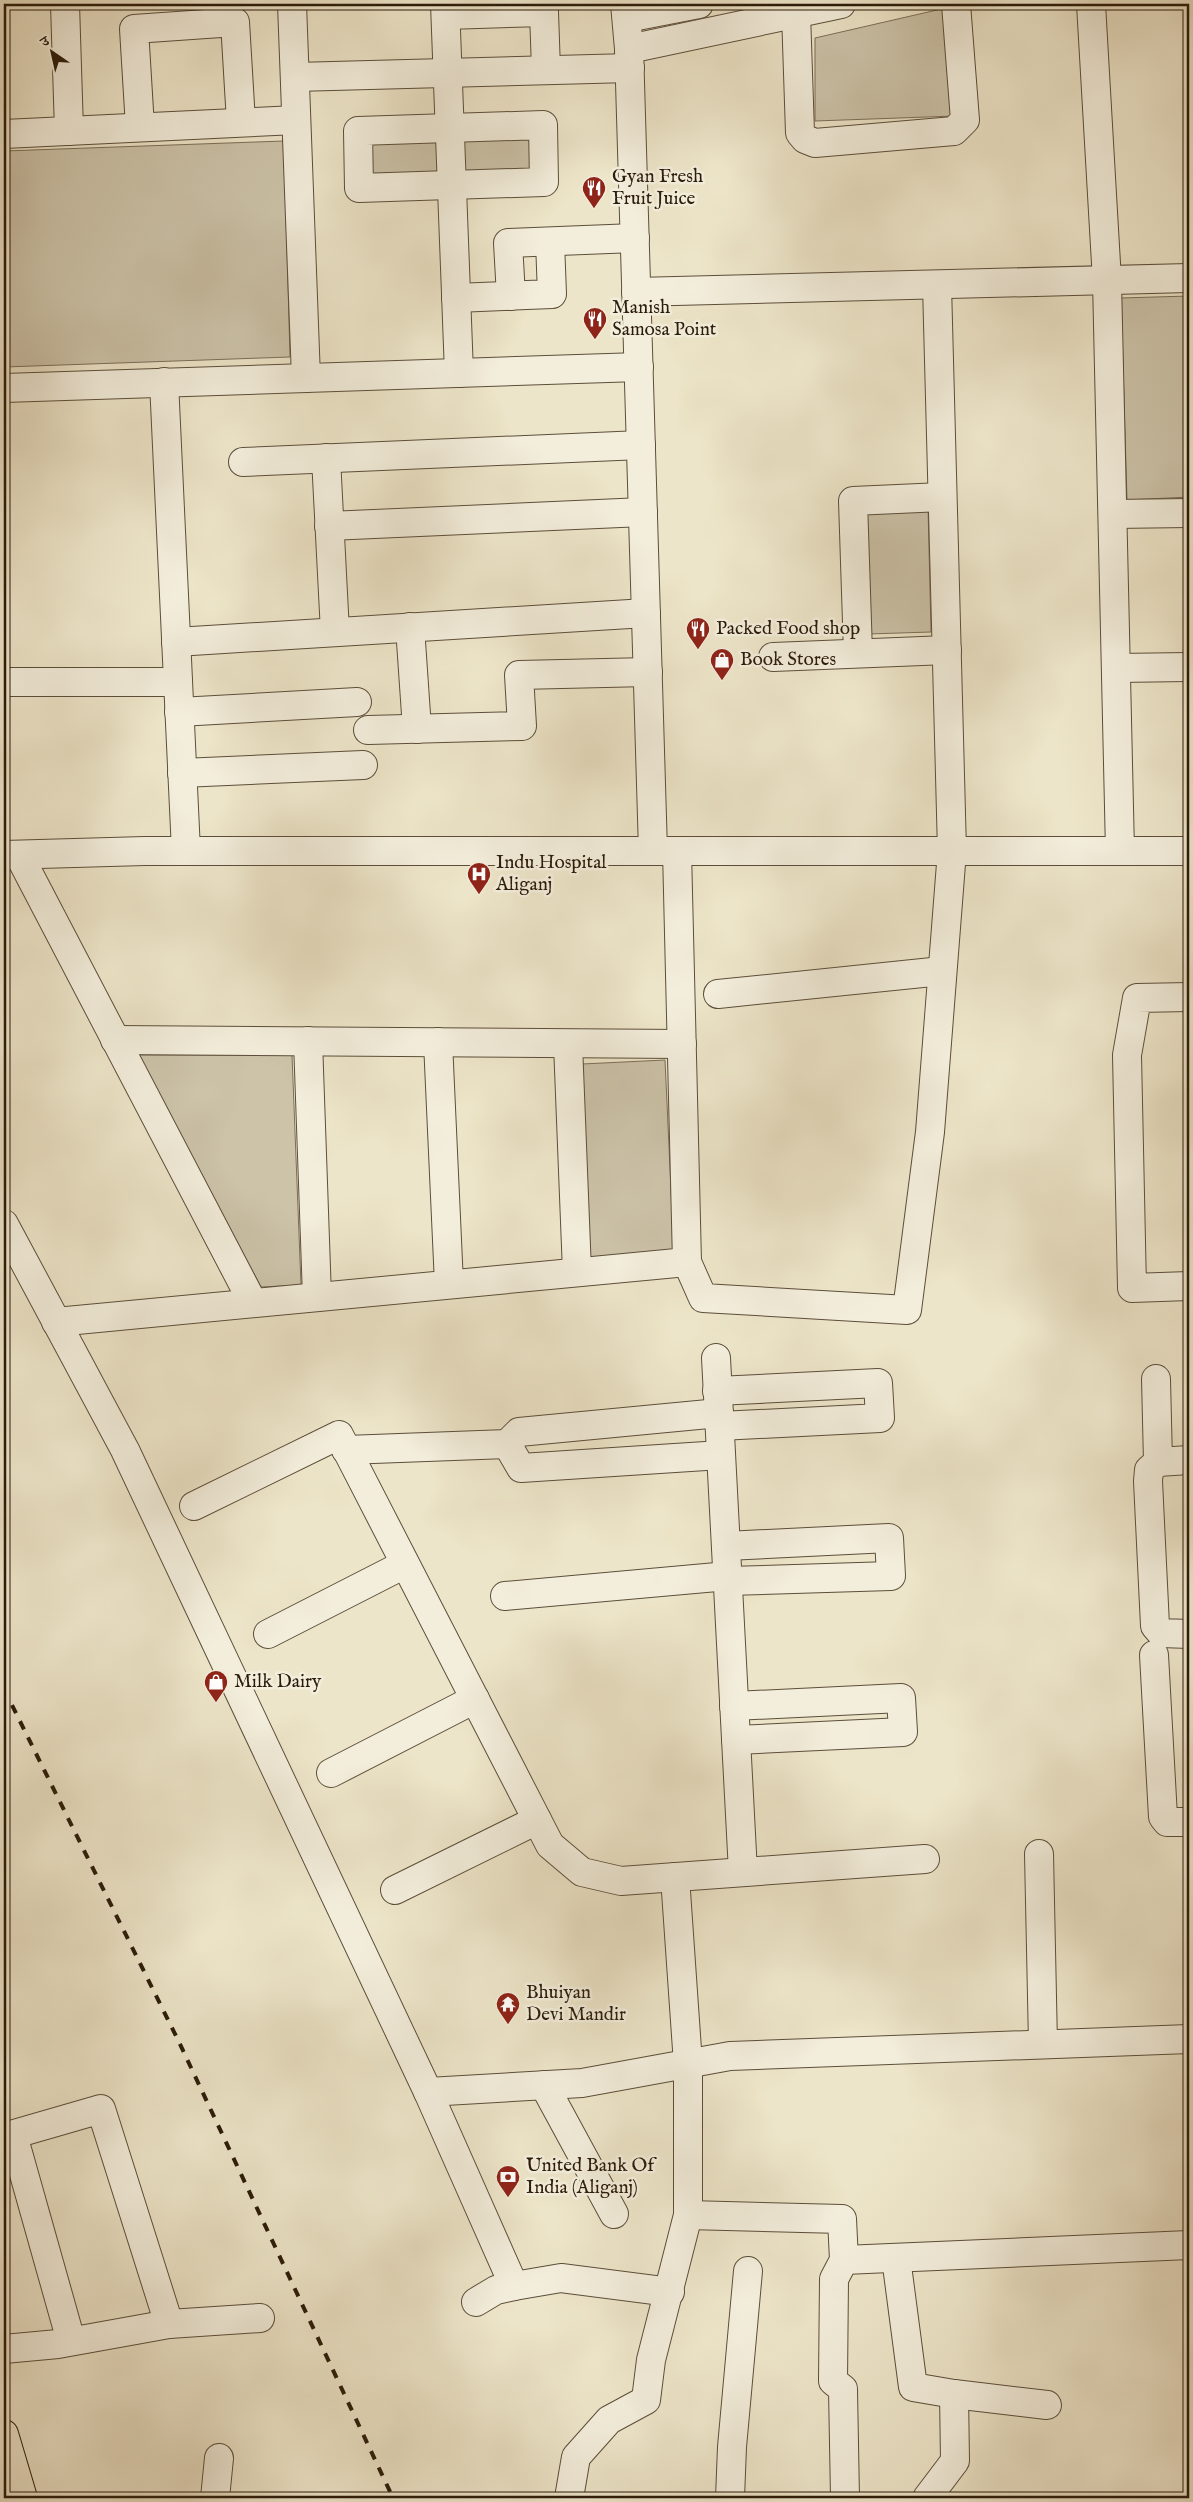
<svg xmlns="http://www.w3.org/2000/svg" width="1193" height="2502" font-family="'IM FELL English','Noto Serif Devanagari',serif">
<rect width="100%" height="100%" fill="#ede5c9"/>
<filter id="stains"><feTurbulence type="fractalNoise" baseFrequency=".004" numOctaves="4"/><feColorMatrix values="0 0 0 0 .2 0 0 0 0 .09 0 0 0 0 .02 0 0 0 .5 -.17"/></filter>
<radialGradient id="worn" r=".72"><stop offset=".6" stop-color="#630" stop-opacity="0"/><stop offset="1" stop-color="#630" stop-opacity=".3"/></radialGradient>
<!-- green -->
<g fill="#ccc3a9" stroke="#7c6f5a">
<path d="M 950,7 L 955,116 L 815,121 L 815,38 Z"/>
<path d="M 538,131 L 539,176 L 462,179 L 460,135 Z"/>
<path d="M 441,133 L 443,178 L 365,181 L 364,136 Z"/>
<path d="M 284,141 L 290,357 L 4,367 L 4,151 Z"/>
<path d="M 1189,296 L 1189,497 L 1127,500 L 1121,298 Z"/>
<path d="M 928,507 L 931,632 L 868,634 L 865,508 Z"/>
<path d="M 139,1055 L 292,1055 L 301,1285 L 261,1287 Z"/>
<path d="M 665,1060 L 674,1255 L 590,1259 L 582,1064 Z"/>
</g>
<g fill="none" stroke-linecap="round" stroke-linejoin="round">
<!-- minor casing -->
<g stroke="#5c4e3a" stroke-width="30">
<g id="minor">
<path d="M 65,4 L 69,131"/>
<path d="M 292,4 L 306,378"/>
<path d="M 445,4 L 459,373"/>
<path d="M 625,4 L 629,49 L 653,851"/>
<path d="M 1091,4 L 1107,281 L 1120,851"/>
<path d="M 796,13 L 800,133 L 805,139 L 815,143 L 954,131 L 965,120 L 956,4"/>
<path d="M 446,15 L 544,12 L 546,70"/>
<path d="M 627,18 L 699,4"/>
<path d="M 629,49 L 841,4"/>
<path d="M 295,77 L 630,68"/>
<path d="M 543,125 L 544,182 L 359,188 L 358,131 Z"/>
<path d="M 140,127 L 134,29 L 235,22 L 241,122"/>
<path d="M 4,134 L 296,120"/>
<path d="M 636,292 L 1189,278"/>
<path d="M 511,296 L 508,243 L 635,238"/>
<path d="M 456,298 L 552,294 L 550,242"/>
<path d="M 164,382 L 186,851"/>
<path d="M 4,388 L 639,367"/>
<path d="M 326,458 L 335,632"/>
<path d="M 243,462 L 641,445"/>
<path d="M 1113,514 L 1189,513"/>
<path d="M 329,526 L 643,512"/>
<path d="M 410,627 L 417,729"/>
<path d="M 176,642 L 646,613"/>
<path d="M 858,653 L 853,501 L 942,497"/>
<path d="M 773,657 L 947,650"/>
<path d="M 1116,668 L 1189,667"/>
<path d="M 4,682 L 178,682"/>
<path d="M 179,712 L 357,702"/>
<path d="M 368,730 L 522,726 L 519,675 L 648,672"/>
<path d="M 182,773 L 363,765"/>
<path d="M 4,855 L 145,851 L 1189,851"/>
<path d="M 19,855 L 253,1303"/>
<path d="M 718,994 L 942,971"/>
<path d="M 1189,997 L 1137,998 L 1127,1055 L 1132,1288 L 1189,1286"/>
<path d="M 115,1040 L 682,1044"/>
<path d="M 308,1041 L 317,1297"/>
<path d="M 438,1042 L 449,1284"/>
<path d="M 568,1044 L 577,1272"/>
<path d="M 4,1224 L 125,1450 L 428,2092 L 514,2286 L 561,2278 L 670,2292"/>
<path d="M 687,1262 L 703,1298 L 907,1310 L 930,1132 L 952,851 L 937,285"/>
<path d="M 56,1322 L 687,1262 L 677,851"/>
<path d="M 716,1358 L 743,1872"/>
<path d="M 1156,1379 L 1158,1462"/>
<path d="M 717,1391 L 878,1383 L 880,1418 L 720,1426"/>
<path d="M 507,1444 L 521,1468 L 721,1455"/>
<path d="M 346,1450 L 507,1444 L 519,1432 L 719,1413"/>
<path d="M 1189,1460 L 1158,1462 L 1149,1470 L 1148,1481 L 1155,1626 L 1161,1633 L 1189,1634"/>
<path d="M 194,1506 L 339,1435 L 550,1845 L 582,1872 L 621,1881 L 925,1859"/>
<path d="M 726,1546 L 889,1538 L 891,1576 L 728,1581"/>
<path d="M 505,1596 L 728,1576"/>
<path d="M 268,1634 L 405,1564"/>
<path d="M 1154,1655 L 1163,1817 L 1167,1822 L 1189,1822"/>
<path d="M 734,1706 L 901,1698 L 903,1732 L 736,1740"/>
<path d="M 331,1773 L 475,1699"/>
<path d="M 1039,1854 L 1043,2044"/>
<path d="M 395,1890 L 537,1820"/>
<path d="M 544,2085 L 614,2214"/>
<path d="M 428,2092 L 582,2083 L 730,2056 L 1189,2039"/>
<path d="M 13,2135 L 71,2341"/>
<path d="M 4,2137 L 101,2109 L 169,2324"/>
<path d="M 688,2215 L 842,2219 L 844,2260 L 834,2279 L 833,2381 L 843,2389 L 845,2498"/>
<path d="M 896,2258 L 913,2387 L 954,2394 L 1047,2405"/>
<path d="M 844,2260 L 1189,2245"/>
<path d="M 476,2302 L 496,2290 L 514,2286"/>
<path d="M 4,2349 L 58,2344 L 169,2324 L 260,2318"/>
<path d="M 215,2498 L 219,2458"/>
<path d="M 569,2498 L 576,2457 L 609,2420 L 646,2400 L 651,2360 L 688,2215 L 688,2064 L 675,1877"/>
<path d="M 730,2498 L 732,2447 L 748,2271"/>
<path d="M 927,2498 L 955,2461 L 954,2394"/>
</g>
</g>
<!-- major casing -->
<g stroke="#2b1b0a" stroke-width="30">
<path id="major" d="M 4,2434 L 23,2498"/>
</g>
<!-- minor -->
<use href="#minor" stroke="#f3eedc" stroke-width="28"/>
<!-- major -->
<use href="#major" stroke="#ede5c9" stroke-width="28"/>
<!-- rail -->
<path stroke="#2b1b0a" stroke-width="4" stroke-dasharray="9 9" stroke-linecap="butt" d="M 4,1689 L 179,2042 L 393,2498"/>
</g>
<!-- icons -->
<defs>
<g id="restaurant-pin" transform="scale(1.25)"><path d="M0 17L-7.5 6A9.5 9.5 0 1 1 7.5 6Z" fill="#8f2418" stroke="#f3eedc"/><path d="M-5-6h1v4h1v-4h1v4h1v-4h1v5L-1.5 .5V6h-2V.5L-5-1ZM5-6V6H3V1.5H1.5Q1.5-4 5-6Z" fill="#fff"/></g>
<g id="shop-pin" transform="scale(1.25)"><path d="M0 17L-7.5 6A9.5 9.5 0 1 1 7.5 6Z" fill="#8f2418" stroke="#f3eedc"/><path d="M-5-2.5h2.3a2.7 3.5 0 0 1 5.4 0H5L5.5 6h-11ZM-1.5-2.5h3a1.5 2.3 0 0 0-3 0Z" fill="#fff"/></g>
<g id="hospital-pin" transform="scale(1.25)"><path d="M0 17L-7.5 6A9.5 9.5 0 1 1 7.5 6Z" fill="#8f2418" stroke="#f3eedc"/><path d="M-5-5h3v3.5h4V-5h3V5h-3V1.5h-4V5h-3Z" fill="#fff"/></g>
<g id="temple-pin" transform="scale(1.25)"><path d="M0 17L-7.5 6A9.5 9.5 0 1 1 7.5 6Z" fill="#8f2418" stroke="#f3eedc"/><path d="M0-6L5-2H3V0L6.5 2.5H4V6H1.5V3h-3V6H-4V2.5H-6.5L-3 0V-2H-5Z" fill="#fff"/></g>
<g id="bank-pin" transform="scale(1.25)"><path d="M0 17L-7.5 6A9.5 9.5 0 1 1 7.5 6Z" fill="#8f2418" stroke="#f3eedc"/><path d="M-6-4H6V4H-6ZM0-2.3a2.3 2.3 0 1 0 0 4.6a2.3 2.3 0 1 0 0-4.6Z" fill="#fff"/></g>
</defs>
<g fill-rule="evenodd">
<use href="#restaurant-pin" x="594" y="188"/>
<use href="#restaurant-pin" x="595" y="319"/>
<use href="#restaurant-pin" x="698" y="629"/>
<use href="#shop-pin" x="722" y="660"/>
<use href="#hospital-pin" x="479" y="874"/>
<use href="#shop-pin" x="216" y="1682"/>
<use href="#temple-pin" x="508" y="2004"/>
<use href="#bank-pin" x="508" y="2177"/>
</g>
<g text-anchor="middle" dominant-baseline="central" stroke-width="5" stroke-linejoin="round" paint-order="stroke">
<!-- poi labels -->
<g font-size="19" fill="#2b1b0a" stroke="#f3eedc" text-anchor="start">
<text x="612" y="177">Gyan Fresh<tspan x="612" dy="22">Fruit Juice</tspan></text>
<text x="612" y="308">Manish<tspan x="612" dy="22">Samosa Point</tspan></text>
<text x="716" y="629">Packed Food shop</text>
<text x="740" y="660">Book Stores</text>
<text x="496" y="863">Indu Hospital<tspan x="496" dy="22">Aliganj</tspan></text>
<text x="234" y="1682">Milk Dairy</text>
<text x="526" y="1993">Bhuiyan<tspan x="526" dy="22">Devi Mandir</tspan></text>
<text x="526" y="2166">United Bank Of<tspan x="526" dy="22">India (Aliganj)</tspan></text>
</g>
</g>
<!-- margin -->
<rect width="1193" height="2502" fill="none" stroke="#ede5c9" stroke-width="20"/>
<rect x="5" y="5" width="1183" height="2492" fill="none" stroke="#2b1b0a" stroke-width="2.5"/>
<rect x="10" y="10" width="1173" height="2482" fill="none" stroke="#2b1b0a"/>
<!-- north arrow -->
<g transform="translate(52 52) rotate(326)" stroke="#f3eedc" stroke-width="4" paint-order="stroke">
<path d="M0-4L9 19L0 12L-9 19Z" fill="#2b1b0a"/>
<text y="-8" font-size="14" font-weight="bold" text-anchor="middle" fill="#2b1b0a">उ</text>
</g>
<rect width="100%" height="100%" filter="url(#stains)"/>
<rect width="100%" height="100%" fill="url(#worn)"/>
</svg>
